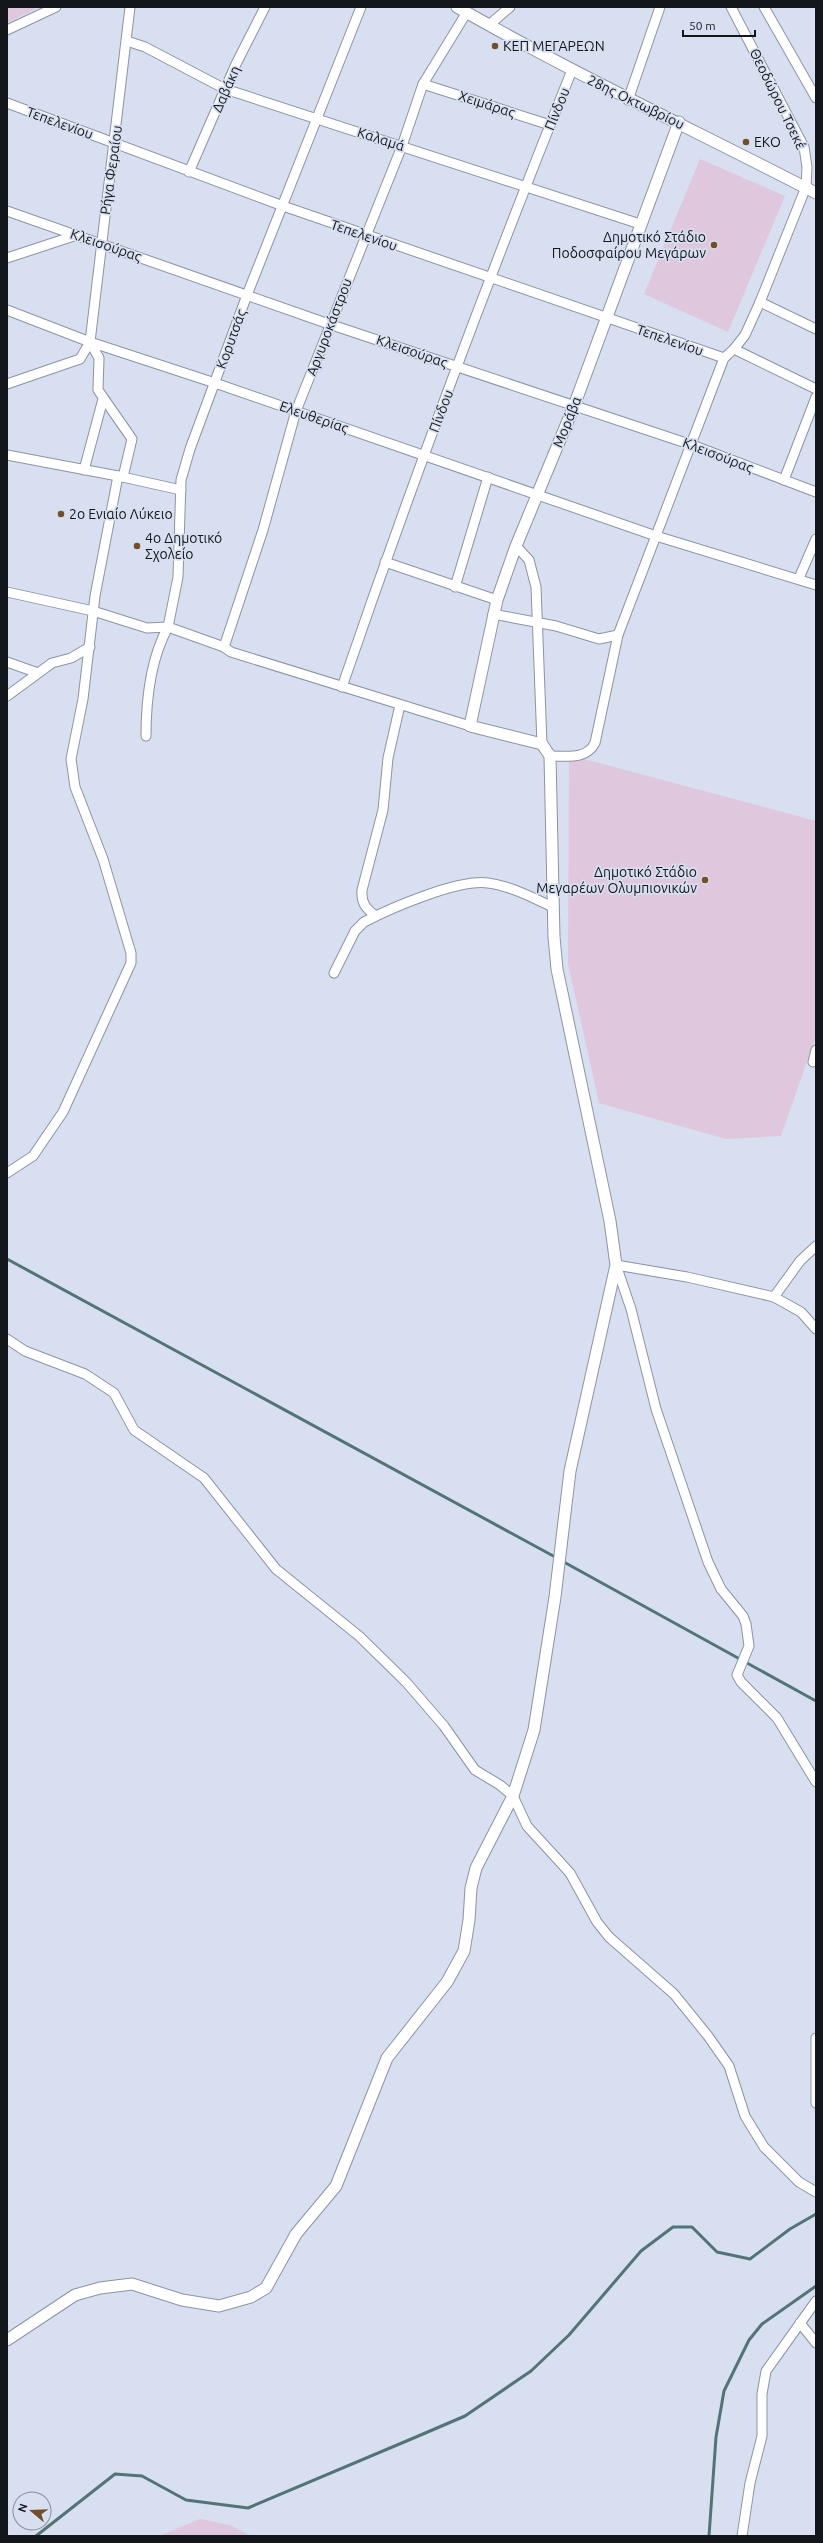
<svg xmlns="http://www.w3.org/2000/svg" width="823" height="2543" font-family="Ubuntu,sans-serif">
<rect width="100%" height="100%" fill="#d7dff0"/>
<!-- green -->
<g fill="#dfc8dd">
<path d="M 7,7 L 39,7 L 7,23 Z"/>
<path d="M 700,159 L 785,196 L 728,332 L 644,294 Z"/>
<path d="M 569,755 L 816,821 L 816,1036 L 781,1136 L 726,1139 L 599,1103 L 568,964 Z"/>
<path d="M 200,2519 L 230,2525 L 251,2536 L 159,2536 Z"/>
</g>
<g fill="none" stroke-linecap="round" stroke-linejoin="round">
<!-- stream -->
<g stroke="#537477" stroke-width="3">
<path d="M 7,1259 L 557,1558"/>
<path d="M 562,1561 L 816,1701"/>
<path d="M 36,2536 L 115,2474 L 142,2476 L 186,2500 L 248,2508 L 416,2437 L 465,2416 L 531,2371 L 569,2335 L 641,2251 L 673,2227 L 692,2227 L 717,2252 L 750,2259 L 790,2229 L 816,2214"/>
<path d="M 709,2536 L 716,2437 L 724,2391 L 749,2340 L 762,2324 L 816,2286"/>
</g>
<!-- minor casing -->
<g stroke="#8c94a3" stroke-width="11">
<g id="minor">
<path d="M 764,7 L 816,98"/>
<path d="M 467,12 L 423,84 L 402,146 L 296,411 L 263,530 L 224,647 L 231,652 L 470,726"/>
<path d="M 489,25 L 510,7"/>
<path d="M 7,30 L 56,7"/>
<path d="M 127,41 L 145,47 L 225,89 L 640,224"/>
<path d="M 423,84 L 550,125"/>
<path d="M 628,100 L 660,7"/>
<path d="M 7,103 L 283,206 L 724,358"/>
<path d="M 189,172 L 236,64 L 265,7"/>
<path d="M 7,211 L 326,323 L 692,445 L 816,492"/>
<path d="M 7,258 L 77,235"/>
<path d="M 760,302 L 816,329"/>
<path d="M 7,310 L 90,342 L 80,359 L 7,384"/>
<path d="M 90,342 L 215,383 L 656,536 L 816,585"/>
<path d="M 734,349 L 816,389"/>
<path d="M 7,455 L 118,476 L 181,490"/>
<path d="M 84,470 L 103,399"/>
<path d="M 123,477 L 132,439 L 98,390 L 99,358 L 90,342 L 130,7"/>
<path d="M 784,480 L 816,397"/>
<path d="M 516,546 L 529,560 L 536,587 L 542,744"/>
<path d="M 385,562 L 497,600"/>
<path d="M 799,578 L 816,539"/>
<path d="M 455,587 L 488,477"/>
<path d="M 7,592 L 93,611 L 147,628 L 168,627 C 151,658 146,700 146,736"/>
<path d="M 493,614 L 556,626 L 599,639 L 618,635 L 724,358 L 734,349 L 745,335 L 760,302 L 806,187 L 807,167 L 804,147 L 731,7"/>
<path d="M 224,647 L 168,627 L 178,577 L 181,480 L 190,449 L 247,295 L 361,7"/>
<path d="M 7,662 L 38,673"/>
<path d="M 342,687 C 413,480 490,274 572,70"/>
<path d="M 7,696 L 52,663 L 71,658 L 90,647"/>
<path d="M 550,756 C 567,756 586,760 595,743 L 618,635"/>
<path d="M 376,916 C 366,909 361,903 362,890 L 383,810 L 388,758 L 400,705"/>
<path d="M 334,973 L 355,931 L 364,922 C 391,908 458,879 488,883 C 511,886 533,898 553,907"/>
<path d="M 813,1062 L 816,1050"/>
<path d="M 7,1173 L 33,1156 L 63,1112 L 131,963 L 131,953 L 103,859 L 75,787 L 71,759 L 83,699 L 95,596 L 118,476"/>
<path d="M 616,1265 L 631,1309 L 656,1409 L 708,1562 L 721,1589 L 743,1616 L 746,1624 L 749,1646 L 737,1675 L 741,1682 L 777,1718 L 816,1782"/>
<path d="M 616,1265 L 687,1277 L 774,1297 L 801,1312 L 816,1329"/>
<path d="M 774,1297 L 800,1261 L 816,1246"/>
<path d="M 7,1339 L 25,1351 L 85,1374 L 114,1393 L 134,1430 L 204,1478 L 276,1569 L 359,1636 L 406,1682 L 444,1726 L 475,1770 L 500,1785 L 513,1796 L 527,1826 L 570,1873 L 597,1922 L 609,1937 L 674,1994 L 708,2036 L 729,2066 L 745,2116 L 764,2147 L 799,2182 L 816,2192"/>
<path d="M 816,2038 L 816,2103"/>
<path d="M 800,2323 L 816,2343"/>
<path d="M 742,2536 L 750,2483 L 762,2436 L 762,2394 L 766,2371 L 816,2301"/>
</g>
</g>
<!-- tertiary casing -->
<g stroke="#8c94a3" stroke-width="13">
<g id="tertiary">
<path d="M 457,7 C 574,74 696,131 816,193"/>
<path d="M 7,2340 L 75,2295 L 100,2288 L 132,2284 L 182,2300 L 219,2306 L 251,2297 L 266,2288 L 296,2234 L 336,2186 L 387,2058 L 447,1982 L 464,1951 L 469,1920 L 471,1888 L 476,1868 L 513,1796 L 534,1730 L 555,1597 L 570,1471 L 616,1265 L 610,1221 L 557,969 L 554,937 L 550,756 L 542,744 L 470,726 L 497,600 L 516,546 L 574,406 L 679,122"/>
</g>
</g>
<!-- minor -->
<use href="#minor" stroke="#fff" stroke-width="9"/>
<!-- tertiary -->
<use href="#tertiary" stroke="#fff" stroke-width="11"/>
</g>
<!-- markers -->
<g fill="#734e29" stroke="#d7dff0" stroke-width="1.5">
<circle cx="495" cy="46" r="4"/>
<circle cx="746" cy="142" r="4"/>
<circle cx="714" cy="245" r="4"/>
<circle cx="61" cy="514" r="4"/>
<circle cx="137" cy="546" r="4"/>
<circle cx="705" cy="880" r="4"/>
</g>
<g text-anchor="middle" dominant-baseline="central" stroke-width="3.5" stroke-linejoin="round" paint-order="stroke">
<!-- poi labels -->
<g font-size="14" fill="#13161b" stroke="#d7dff0" text-anchor="start">
<text x="503" y="46">ΚΕΠ ΜΕΓΑΡΕΩΝ</text>
<text x="754" y="142">EKO</text>
<text x="706" y="237" text-anchor="end">Δημοτικό Στάδιο<tspan x="706" dy="16">Ποδοσφαίρου Μεγάρων</tspan></text>
<text x="69" y="514">2ο Ενιαίο Λύκειο</text>
<text x="145" y="538">4ο Δημοτικό<tspan x="145" dy="16">Σχολείο</tspan></text>
<text x="697" y="872" text-anchor="end">Δημοτικό Στάδιο<tspan x="697" dy="16">Μεγαρέων Ολυμπιονικών</tspan></text>
</g>
<!-- street labels -->
<g font-size="14" fill="#13161b" stroke="#d7dff0">
<text transform="translate(226 89) rotate(-66)">Δαβάκη</text>
<text transform="translate(778 99) rotate(64)">Θεοδώρου Τσεκέ</text>
<text transform="translate(636 102) rotate(26)">28ης Οκτωβρίου</text>
<text transform="translate(487 104) rotate(18)">Χειμάρας</text>
<text transform="translate(557 109) rotate(-68)">Πίνδου</text>
<text transform="translate(60 123) rotate(20)">Τεπελενίου</text>
<text transform="translate(381 139) rotate(18)">Καλαμά</text>
<text transform="translate(111 170) rotate(-82)">Ρήγα Φεραίου</text>
<text transform="translate(364 235) rotate(19)">Τεπελενίου</text>
<text transform="translate(106 245) rotate(19)">Κλεισούρας</text>
<text transform="translate(329 327) rotate(-69)">Αργυροκάστρου</text>
<text transform="translate(231 339) rotate(-70)">Κορυτσάς</text>
<text transform="translate(670 340) rotate(19)">Τεπελενίου</text>
<text transform="translate(412 351) rotate(19)">Κλεισούρας</text>
<text transform="translate(441 411) rotate(-69)">Πίνδου</text>
<text transform="translate(314 417) rotate(19)">Ελευθερίας</text>
<text transform="translate(567 422) rotate(-68)">Μοράβα</text>
<text transform="translate(718 455) rotate(21)">Κλεισούρας</text>
</g>
</g>
<!-- border -->
<rect width="823" height="2543" fill="none" stroke="#13161b" stroke-width="16"/>
<!-- north arrow -->
<g transform="translate(32 2511) rotate(289)"><circle r="19" fill="#d7dff0" stroke="#898f9b"/>
<path d="M0-3L7 15L0 10L-7 15Z" fill="#734e29"/>
<text y="-6" font-size="11" font-weight="bold" text-anchor="middle" fill="#13161b">N</text>
</g>
<!-- scale -->
<path d="M683 30v6h72v-6" fill="none" stroke="#13161b" stroke-width="2"/>
<text x="689" y="30" font-size="12" fill="#13161b" stroke="#d7dff0" stroke-width="3" paint-order="stroke">50 m</text>
</svg>
